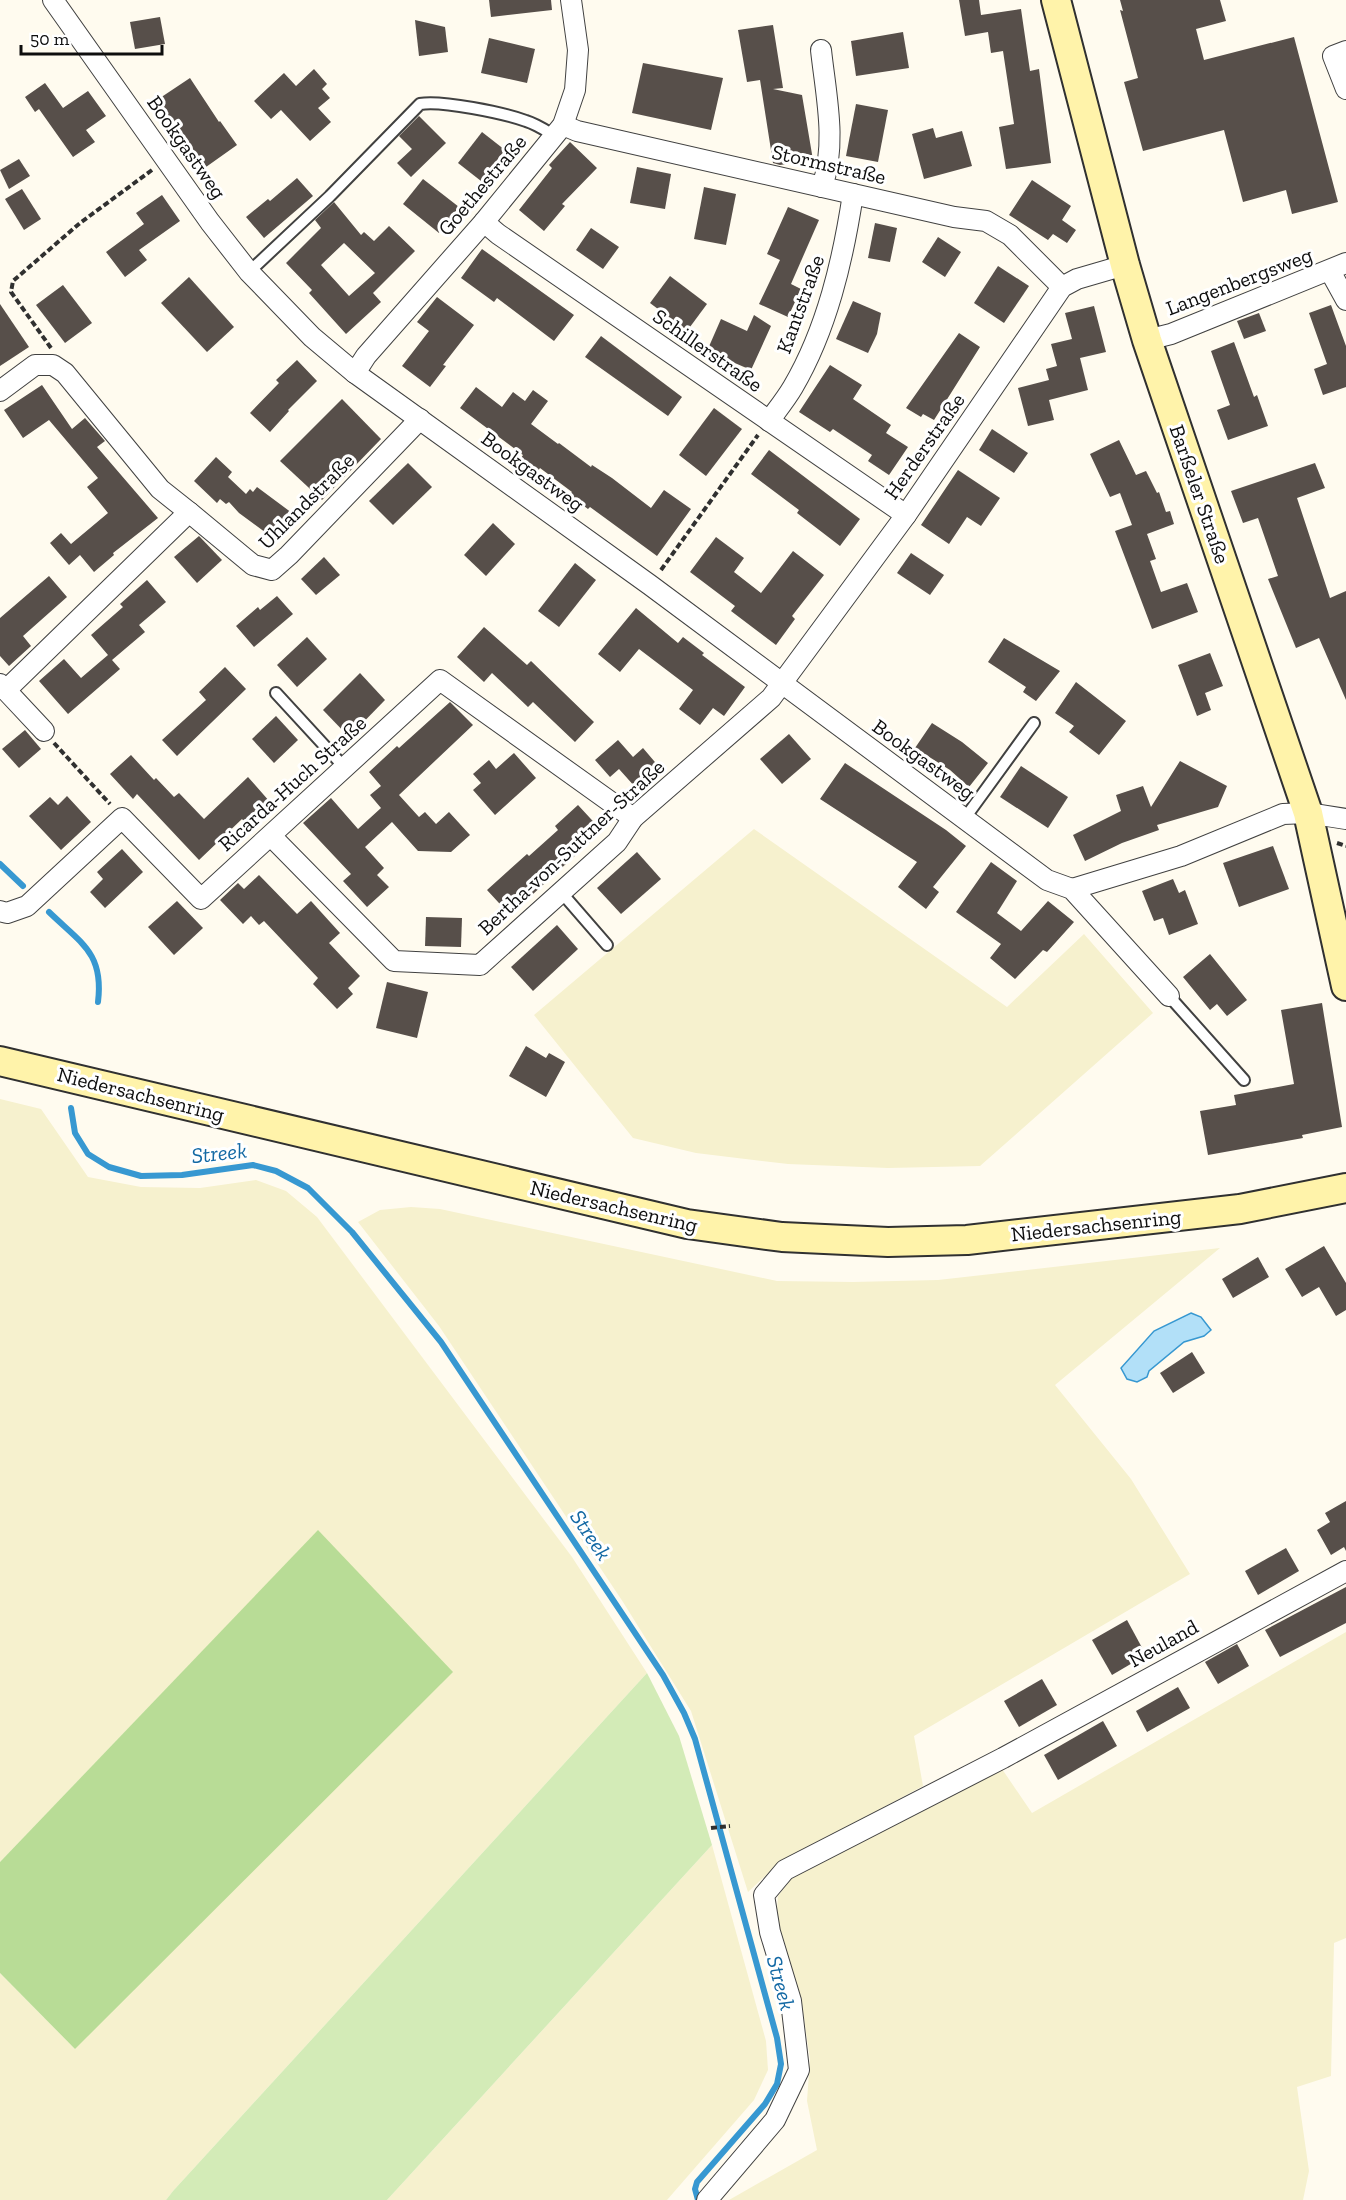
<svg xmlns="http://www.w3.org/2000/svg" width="1346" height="2200" font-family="'Zilla Slab',serif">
<rect width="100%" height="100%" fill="#fffbef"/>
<!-- farmland -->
<g fill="#f6f1ce">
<path d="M 754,829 L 1007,1007 L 1084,934 L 1153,1013 L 980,1166 L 888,1168 L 788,1164 L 696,1153 L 633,1138 L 534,1015 Z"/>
<path d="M 0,1099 L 41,1109 L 88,1177 L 141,1187 L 200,1188 L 256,1180 L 286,1191 L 317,1217 L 572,1557 L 647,1673 L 173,2191 L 166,2200 L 0,2200 L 0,1973 L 75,2049 L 318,1531 L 0,1862 Z"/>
<path d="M 411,1207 L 440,1209 L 777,1281 L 853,1282 L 938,1280 L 1220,1248 L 1055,1385 L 1131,1479 L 1190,1574 L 914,1736 L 923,1786 L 778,1864 L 748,1892 L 691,1711 L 623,1602 L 439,1326 L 358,1222 L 380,1210 Z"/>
<path d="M 1346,1632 L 1346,1938 L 1334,1943 L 1331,2076 L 1297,2087 L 1309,2171 L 1303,2200 L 729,2200 L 817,2150 L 807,2101 L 810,2059 L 801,1998 L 776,1925 L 778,1896 L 793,1876 L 1002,1769 L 1032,1813 Z"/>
<path d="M 712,1845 L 766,2041 L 768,2070 L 754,2100 L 667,2200 L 387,2200 Z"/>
</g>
<!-- green -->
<path fill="#d3ebb7" d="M 647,1673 L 679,1736 L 712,1845 L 387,2200 L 166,2200 L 173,2191 Z"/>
<!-- forest -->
<path fill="#b8dc96" d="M 318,1530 L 453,1672 L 75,2049 L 0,1973 L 0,1862 Z"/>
<!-- water -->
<path fill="#b2e0f8" stroke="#3798d1" stroke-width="1.5" d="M 1191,1313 L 1201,1317 L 1211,1330 L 1204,1336 L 1184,1342 L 1149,1371 L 1147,1377 L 1137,1382 L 1127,1379 L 1121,1368 L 1154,1331 Z"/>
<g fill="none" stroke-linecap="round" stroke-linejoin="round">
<!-- stream -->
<g stroke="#3798d1" stroke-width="6">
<path d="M 0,864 L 23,886"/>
<path d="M 49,912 C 81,943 104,953 98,1002"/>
<path d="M 71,1108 L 75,1133 L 88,1154 L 109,1167 L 141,1176 L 182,1175 L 253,1165 L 276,1171 L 308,1188 L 352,1232 L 441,1342 L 663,1675 L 684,1713 L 695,1739 L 777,2038 L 781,2064 L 777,2084 L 765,2104 L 697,2182 L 695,2189 L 698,2200"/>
</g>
</g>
<!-- building -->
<g fill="#574f4a" fill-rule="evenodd">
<path d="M 489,0 L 551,0 L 552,10 L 491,17 Z"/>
<path d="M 959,0 L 979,0 L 981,15 L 1021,9 L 1030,71 L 1039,69 L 1051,163 L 1006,169 L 999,127 L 1014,124 L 1003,51 L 991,53 L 988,32 L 965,36 Z"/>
<path d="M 1120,0 L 1220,0 L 1226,21 L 1196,29 L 1204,60 L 1294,37 L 1338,202 L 1292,214 L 1286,190 L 1243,202 L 1224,130 L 1143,151 L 1124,82 L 1138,78 L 1120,10 L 1123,11 Z"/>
<path d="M 160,17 L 165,44 L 135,49 L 130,22 Z"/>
<path d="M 415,20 L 445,27 L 448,52 L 419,56 Z"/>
<path d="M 773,25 L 783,88 L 773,89 L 802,95 L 813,160 L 780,165 L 773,163 L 760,80 L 747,82 L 738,30 Z"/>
<path d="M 903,32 L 909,68 L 856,76 L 851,41 Z"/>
<path d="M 489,38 L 535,49 L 527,83 L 481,73 Z"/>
<path d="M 643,63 L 723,78 L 711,130 L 632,113 Z"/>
<path d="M 314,69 L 327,84 L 322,89 L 330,98 L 318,108 L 331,122 L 310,141 L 281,110 L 271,119 L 254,101 L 284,73 L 296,86 Z"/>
<path d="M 190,78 L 219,122 L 220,121 L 237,145 L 206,167 L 177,128 L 176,129 L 157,100 Z"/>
<path d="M 45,83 L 63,108 L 88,91 L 106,116 L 86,130 L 95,142 L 73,157 L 39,109 L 35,112 L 25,97 Z"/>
<path d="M 856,104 L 888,110 L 878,162 L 846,156 Z"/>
<path d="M 419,116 L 446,143 L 411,177 L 397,163 L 412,149 L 399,136 Z"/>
<path d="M 933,128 L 936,138 L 962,131 L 972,166 L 924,179 L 912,134 Z"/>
<path d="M 482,132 L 505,150 L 481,181 L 458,163 Z"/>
<path d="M 570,142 L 597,168 L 562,204 L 565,206 L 544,231 L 519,210 L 552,168 L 549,165 Z"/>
<path d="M 19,159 L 30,176 L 9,189 L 0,170 Z"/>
<path d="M 637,167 L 671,174 L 665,209 L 630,203 Z"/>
<path d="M 297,178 L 313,196 L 264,238 L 246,217 L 268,199 L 270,201 Z"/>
<path d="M 423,179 L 459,207 L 439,233 L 403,204 Z"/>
<path d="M 1032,180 L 1071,206 L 1062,220 L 1076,230 L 1067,243 L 1053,234 L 1048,240 L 1009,215 Z"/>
<path d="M 704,187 L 736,194 L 726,245 L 694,239 Z"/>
<path d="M 22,189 L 41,219 L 24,230 L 5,199 Z"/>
<path d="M 162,195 L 180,221 L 139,250 L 147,260 L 125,277 L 106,252 L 144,224 L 136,213 Z"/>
<path d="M 334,202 L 361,235 L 364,232 L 374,241 L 389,226 L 415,251 L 373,293 L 381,302 L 346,334 L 309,293 L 312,290 L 286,263 L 321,228 L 315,220 ZM 344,243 L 375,273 L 349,296 L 321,265 Z"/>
<path d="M 788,207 L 819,220 L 791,284 L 801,289 L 788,317 L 759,304 L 780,260 L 767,254 Z"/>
<path d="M 875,223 L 897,228 L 890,262 L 868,258 Z"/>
<path d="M 591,228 L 619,247 L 603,269 L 576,250 Z"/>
<path d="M 938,237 L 961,252 L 945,277 L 922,262 Z"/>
<path d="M 482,249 L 574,315 L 554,341 L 497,298 L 494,302 L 461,278 Z"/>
<path d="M 998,266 L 1029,286 L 1004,323 L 974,303 Z"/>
<path d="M 670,276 L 707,304 L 687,331 L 650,303 Z"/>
<path d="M 189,277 L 234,327 L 207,352 L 161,303 Z"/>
<path d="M 63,285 L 92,323 L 65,343 L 36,305 Z"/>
<path d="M 437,297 L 474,325 L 443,365 L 446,366 L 430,387 L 402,366 L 429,331 L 417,322 Z"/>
<path d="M 853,301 L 881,313 L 877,334 L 868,353 L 836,339 Z"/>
<path d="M 0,304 L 29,347 L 0,366 Z"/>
<path d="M 1331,305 L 1346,346 L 1346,387 L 1323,395 L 1314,369 L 1327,364 L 1309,313 Z"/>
<path d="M 1094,306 L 1106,352 L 1080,358 L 1088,390 L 1049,400 L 1054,420 L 1028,426 L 1018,388 L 1049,380 L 1046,369 L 1057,366 L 1051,344 L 1072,339 L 1065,313 Z"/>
<path d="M 1259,313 L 1266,331 L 1244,339 L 1237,321 Z"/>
<path d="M 754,315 L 771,326 L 751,370 L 707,351 L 721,319 L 747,331 Z"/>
<path d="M 959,333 L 980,347 L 934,420 L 923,414 L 921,417 L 906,408 Z"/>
<path d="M 601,336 L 682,397 L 668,416 L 585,357 Z"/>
<path d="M 1234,342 L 1254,397 L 1257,395 L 1268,426 L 1228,440 L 1217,410 L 1230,405 L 1211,351 Z"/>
<path d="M 297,360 L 317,381 L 288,410 L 289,411 L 270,432 L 250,413 L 279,383 L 276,380 Z"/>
<path d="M 830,365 L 862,385 L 853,399 L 891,425 L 886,433 L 908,447 L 889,475 L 868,461 L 872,455 L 833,429 L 830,432 L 799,412 Z"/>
<path d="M 42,385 L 72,429 L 85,418 L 105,441 L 97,447 L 158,518 L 113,553 L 114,555 L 94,572 L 80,555 L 69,565 L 50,543 L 61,533 L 71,544 L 108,513 L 87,487 L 98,478 L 49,420 L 23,438 L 4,410 Z"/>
<path d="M 476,387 L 502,407 L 513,392 L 525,401 L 533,390 L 548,401 L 531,424 L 558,444 L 559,443 L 591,467 L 592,465 L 612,478 L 651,508 L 664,490 L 691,509 L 657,556 L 590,507 L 588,509 L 569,495 L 572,492 L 540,468 L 538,471 L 521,458 L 523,455 L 460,408 Z"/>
<path d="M 342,399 L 381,439 L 322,500 L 280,461 Z"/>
<path d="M 714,408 L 742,429 L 706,476 L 679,455 Z"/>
<path d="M 992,429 L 1028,453 L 1014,473 L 979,450 Z"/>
<path d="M 1119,440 L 1136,475 L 1146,471 L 1157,493 L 1159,492 L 1166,512 L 1170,511 L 1174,524 L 1147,534 L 1156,559 L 1150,561 L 1161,592 L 1187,583 L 1198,612 L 1152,629 L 1115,531 L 1132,525 L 1120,493 L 1110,497 L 1090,454 Z"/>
<path d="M 769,450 L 860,519 L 840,546 L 797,513 L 799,510 L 751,474 Z"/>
<path d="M 216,457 L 232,472 L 228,477 L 246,494 L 250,489 L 253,492 L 257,487 L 292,513 L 273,538 L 239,513 L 229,502 L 226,504 L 220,499 L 217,503 L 194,481 Z"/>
<path d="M 408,463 L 432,487 L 393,525 L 369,501 Z"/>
<path d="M 1315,463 L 1325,488 L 1297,498 L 1330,598 L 1346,591 L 1346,700 L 1319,638 L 1296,648 L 1268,579 L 1278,576 L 1258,518 L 1243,523 L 1231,491 Z"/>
<path d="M 958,470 L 1000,498 L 981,526 L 967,517 L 949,544 L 921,525 Z"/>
<path d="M 493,523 L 515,544 L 486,576 L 464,555 Z"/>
<path d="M 199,536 L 222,560 L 197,583 L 174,557 Z"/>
<path d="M 716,537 L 744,558 L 734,572 L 761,593 L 793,551 L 824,575 L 792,616 L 795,619 L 776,645 L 731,611 L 735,606 L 690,572 Z"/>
<path d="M 911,553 L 944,575 L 930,595 L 897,573 Z"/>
<path d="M 324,557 L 340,575 L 316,595 L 301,579 Z"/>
<path d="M 575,563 L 596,580 L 559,627 L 538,611 Z"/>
<path d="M 49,576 L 67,597 L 23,636 L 31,646 L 9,666 L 0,656 L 0,618 Z"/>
<path d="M 147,580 L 166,602 L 139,625 L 145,632 L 112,660 L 120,669 L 68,714 L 39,681 L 64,659 L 81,678 L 108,655 L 91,635 L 123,607 L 120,604 Z"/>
<path d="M 277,596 L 293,614 L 254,647 L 236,626 L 258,607 L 260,610 Z"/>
<path d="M 636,608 L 678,643 L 683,637 L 704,653 L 702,655 L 745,687 L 724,716 L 713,708 L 700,725 L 679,709 L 693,690 L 639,649 L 620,672 L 598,654 Z"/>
<path d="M 484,627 L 527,665 L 531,661 L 594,722 L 575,742 L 533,702 L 528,707 L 492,673 L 484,682 L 457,657 Z"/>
<path d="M 307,637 L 327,659 L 297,687 L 277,665 Z"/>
<path d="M 1004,638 L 1060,671 L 1036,701 L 1023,692 L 1026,687 L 988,662 Z"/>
<path d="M 1210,653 L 1223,686 L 1205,693 L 1211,710 L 1197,716 L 1178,665 Z"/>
<path d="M 225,667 L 246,689 L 177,756 L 162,740 L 206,700 L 199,692 Z"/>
<path d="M 360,673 L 385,700 L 349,737 L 323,710 Z"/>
<path d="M 1076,682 L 1126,721 L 1099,755 L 1069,732 L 1074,726 L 1055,713 Z"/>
<path d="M 450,702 L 473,725 L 399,795 L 419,817 L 425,812 L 436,824 L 449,812 L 470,835 L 451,852 L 418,851 L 392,822 L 365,847 L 384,868 L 377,875 L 389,887 L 367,907 L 343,881 L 351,874 L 303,823 L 331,798 L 358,829 L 381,808 L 370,795 L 381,786 L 369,772 L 397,746 L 399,748 Z"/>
<path d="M 276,716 L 298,740 L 274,763 L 252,739 Z"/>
<path d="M 932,723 L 962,742 L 988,763 L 969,787 L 950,770 L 915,748 Z"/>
<path d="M 25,730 L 41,749 L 19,768 L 2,749 Z"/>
<path d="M 789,734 L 811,759 L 782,784 L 760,759 Z"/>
<path d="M 618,740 L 633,757 L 643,748 L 660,768 L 636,788 L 619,769 L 610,777 L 595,760 Z"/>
<path d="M 514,753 L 536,778 L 495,815 L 473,790 L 481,783 L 473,774 L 489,760 L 496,769 Z"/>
<path d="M 131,755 L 154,780 L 156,778 L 174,797 L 179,793 L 204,819 L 248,777 L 270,802 L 246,824 L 242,819 L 199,860 L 137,794 L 133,799 L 110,774 Z"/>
<path d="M 1180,761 L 1227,786 L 1218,807 L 1157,825 L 1159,830 L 1122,843 L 1085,861 L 1073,835 L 1121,811 L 1116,795 L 1143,786 L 1151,807 Z"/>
<path d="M 845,763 L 946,830 L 966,846 L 933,887 L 939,892 L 926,909 L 898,887 L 917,862 L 820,799 Z"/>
<path d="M 1021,766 L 1068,797 L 1048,828 L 1000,797 Z"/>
<path d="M 67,796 L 91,822 L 61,850 L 29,816 L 50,797 L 58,805 Z"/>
<path d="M 578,805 L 602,831 L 510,915 L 487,890 L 527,854 L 529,856 L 558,830 L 555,826 Z"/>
<path d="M 1273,846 L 1289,889 L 1239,907 L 1223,863 Z"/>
<path d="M 122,849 L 143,872 L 105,908 L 90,892 L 103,879 L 97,872 Z"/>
<path d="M 637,852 L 661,879 L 621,914 L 597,888 Z"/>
<path d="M 991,862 L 1017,881 L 997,913 L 1021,931 L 1048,901 L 1074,922 L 1047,952 L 1043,950 L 1015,979 L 990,958 L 1001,944 L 956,912 Z"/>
<path d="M 259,875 L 297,914 L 311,901 L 340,933 L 329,943 L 360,976 L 348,988 L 353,994 L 337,1009 L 313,984 L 318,978 L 264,921 L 259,925 L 251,916 L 243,924 L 220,900 L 238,883 L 244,889 Z"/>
<path d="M 1173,879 L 1179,893 L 1185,890 L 1198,924 L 1169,935 L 1163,918 L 1154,921 L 1142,891 Z"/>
<path d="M 177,901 L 203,928 L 174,955 L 148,927 Z"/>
<path d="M 426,917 L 462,918 L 461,947 L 425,946 Z"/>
<path d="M 557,925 L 578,949 L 533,991 L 511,967 Z"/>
<path d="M 1210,954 L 1247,1000 L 1227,1016 L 1217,1004 L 1210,1010 L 1183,977 Z"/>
<path d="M 387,982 L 428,992 L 417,1038 L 376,1028 Z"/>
<path d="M 1322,1003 L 1342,1127 L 1302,1135 L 1303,1138 L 1208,1155 L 1200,1111 L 1236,1105 L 1234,1095 L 1294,1084 L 1281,1010 Z"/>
<path d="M 526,1046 L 546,1058 L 549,1053 L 565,1062 L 546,1097 L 509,1076 Z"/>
<path d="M 1324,1246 L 1346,1283 L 1346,1310 L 1336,1316 L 1319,1287 L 1302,1297 L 1285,1269 Z"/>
<path d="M 1258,1257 L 1269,1277 L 1233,1298 L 1222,1279 Z"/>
<path d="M 1192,1352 L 1205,1373 L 1173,1393 L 1160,1373 Z"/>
<path d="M 1346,1501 L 1346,1551 L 1344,1547 L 1331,1555 L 1317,1530 L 1330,1522 L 1325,1513 Z"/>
<path d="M 1286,1548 L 1299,1571 L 1258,1595 L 1245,1571 Z"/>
<path d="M 1346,1587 L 1346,1623 L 1280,1657 L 1265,1630 Z"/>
<path d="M 1127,1620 L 1146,1655 L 1112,1675 L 1092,1640 Z"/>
<path d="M 1237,1644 L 1249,1666 L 1218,1684 L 1205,1662 Z"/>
<path d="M 1042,1679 L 1057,1705 L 1019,1727 L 1004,1701 Z"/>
<path d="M 1178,1687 L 1190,1708 L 1147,1732 L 1136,1711 Z"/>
<path d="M 1103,1721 L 1117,1746 L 1058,1780 L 1044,1755 Z"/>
</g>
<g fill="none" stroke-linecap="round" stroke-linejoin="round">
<!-- lane casing -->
<g stroke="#414141" stroke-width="14">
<g id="lane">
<path d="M 249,272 L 330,196 L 420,104 C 441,100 504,113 526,121 C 536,124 545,130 555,136"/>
<path d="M 276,693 L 345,768"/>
<path d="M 965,818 L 1034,723"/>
<path d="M 561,892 L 607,945"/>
<path d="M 1169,996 L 1244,1080"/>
</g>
</g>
<!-- street casing -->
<g stroke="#414141" stroke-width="22">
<g id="street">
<path d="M 53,0 L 210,222 L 249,272 L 312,337 L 355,373 L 650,585 L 1047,880 L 1072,889 L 1169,996"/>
<path d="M 821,50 C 826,96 837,143 822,187"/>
<path d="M 1346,51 L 1333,56 L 1346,89"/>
<path d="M 563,125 L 577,131 L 954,217 L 986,221 L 1010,235 L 1062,287"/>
<path d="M 484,222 L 498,234 L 906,515"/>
<path d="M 1330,271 L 1346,300"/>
<path d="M 1147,340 L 1171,334 L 1346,263"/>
<path d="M 355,373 L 366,356 L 484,222 L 563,125 L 575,90 L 578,50 L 571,0"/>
<path d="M 0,391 L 35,365 L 53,365 L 65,373 L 160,489 L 189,512"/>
<path d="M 769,421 C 777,410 786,399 793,387 C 827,329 843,260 853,194"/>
<path d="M 0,684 L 44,731"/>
<path d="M 6,690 L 189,512 L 253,565 L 272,570 L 289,555 L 420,419"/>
<path d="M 271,836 L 394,961 L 480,965 L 617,842 L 633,818 L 771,698 L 906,515 L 1062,287 L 1077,279 L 1125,265"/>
<path d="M 1072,889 L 1181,856 L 1283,814 L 1308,813 L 1346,819"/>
<path d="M 0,911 L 7,913 L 27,906 L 122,818 L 201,899 L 440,680 L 633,818"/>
<path d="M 707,2200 L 775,2120 L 799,2070 L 791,2001 L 770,1932 L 764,1895 L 785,1870 L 1003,1758 L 1346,1571"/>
</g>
</g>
<!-- secondary casing -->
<g stroke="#303030" stroke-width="32">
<g id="secondary">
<path d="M 1056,0 L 1125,265 L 1147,340 L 1308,813 L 1346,986"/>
<path d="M 0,1061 L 687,1224 L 782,1237 L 888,1242 L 967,1240 L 1240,1209 L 1346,1188"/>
</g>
</g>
<!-- path -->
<g stroke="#303030" stroke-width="4" stroke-dasharray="6 3" stroke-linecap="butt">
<path d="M 51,348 L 11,292 L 13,281 L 80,223 L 152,170"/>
<path d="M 661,570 L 758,435"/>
<path d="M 54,743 L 110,804"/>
<path d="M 1337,843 L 1346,846"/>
<path d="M 711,1828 L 730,1826"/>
</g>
<!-- lane -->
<use href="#lane" stroke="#fff" stroke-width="10"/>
<!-- street -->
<use href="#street" stroke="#fff" stroke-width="20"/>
<!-- secondary -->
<use href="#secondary" stroke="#fff3aa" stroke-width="28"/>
</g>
<g text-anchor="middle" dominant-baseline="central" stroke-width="6" stroke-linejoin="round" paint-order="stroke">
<!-- street labels -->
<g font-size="21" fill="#0e0e0e" stroke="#fff">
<text transform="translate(187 147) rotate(55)">Bookgastweg</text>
<text transform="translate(829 164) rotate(13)">Stormstraße</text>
<text transform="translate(482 185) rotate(-50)">Goethestraße</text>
<text transform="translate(1239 281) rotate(-21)">Langenbergsweg</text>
<text transform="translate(800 304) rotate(-70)">Kantstraße</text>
<text transform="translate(708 350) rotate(35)">Schillerstraße</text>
<text transform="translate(924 446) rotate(-55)">Herderstraße</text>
<text transform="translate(533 471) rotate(36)">Bookgastweg</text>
<text transform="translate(1200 494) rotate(71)">Barßeler Straße</text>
<text transform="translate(306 501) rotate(-45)">Uhlandstraße</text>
<text transform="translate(924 759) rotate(36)">Bookgastweg</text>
<text transform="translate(292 783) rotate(-42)">Ricarda-Huch Straße</text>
<text transform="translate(571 847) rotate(-43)">Bertha-von-Suttner-Straße</text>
<text transform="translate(141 1094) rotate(14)">Niedersachsenring</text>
<text transform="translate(614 1206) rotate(13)">Niedersachsenring</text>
<text transform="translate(1096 1225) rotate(-6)">Niedersachsenring</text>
<text transform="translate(1163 1643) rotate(-29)">Neuland</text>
</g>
<!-- water labels -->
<g font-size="22" font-style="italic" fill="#1369a4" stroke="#fff">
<text transform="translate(219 1153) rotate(-6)">Streek</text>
<text transform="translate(591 1535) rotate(56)">Streek</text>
<text transform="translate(781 1983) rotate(75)">Streek</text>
</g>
</g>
<!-- scale -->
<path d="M21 45v9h141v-9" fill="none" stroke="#0e0e0e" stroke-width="3"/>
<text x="30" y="45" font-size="18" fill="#0e0e0e" stroke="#ffffff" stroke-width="4.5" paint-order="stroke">50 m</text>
</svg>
